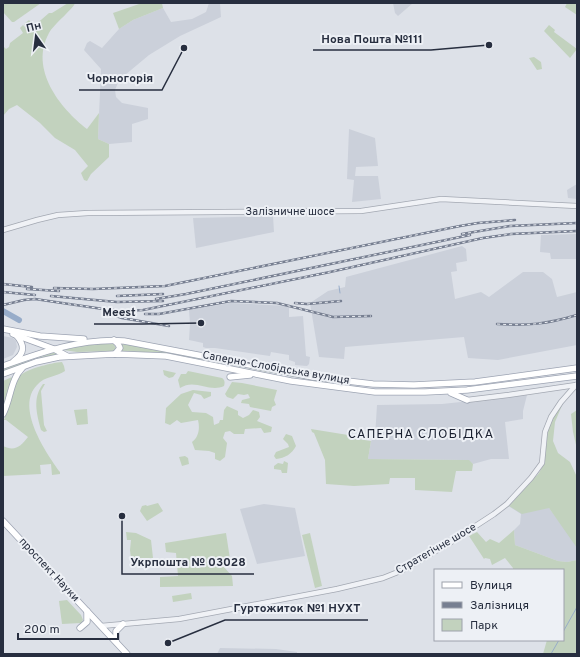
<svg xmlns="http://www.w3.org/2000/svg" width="580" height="657" font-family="Overpass,sans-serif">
<rect width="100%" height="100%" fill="#dde1e8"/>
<!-- built -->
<g fill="#cbd0da">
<path d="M 209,3 L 220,3 L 221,17 L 180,36 L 149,55 L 119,80 L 115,90 L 116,97 L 122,103 L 148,108 L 148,119 L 132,124 L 132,142 L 109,144 L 98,139 L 101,69 L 84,50 L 87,43 L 90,41 L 102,48 L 119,29 L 133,20 L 163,8 L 171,22 L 192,19 L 206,12 Z"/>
<path d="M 393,3 L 413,3 L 398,16 L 395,13 Z"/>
<path d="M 349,129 L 375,138 L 378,166 L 356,167 L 355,176 L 378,176 L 381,199 L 352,202 L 354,180 L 347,179 Z"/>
<path d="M 577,184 L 577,199 L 568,198 L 567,190 Z"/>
<path d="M 273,216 L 274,232 L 196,248 L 193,218 Z"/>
<path d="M 577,234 L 577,259 L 551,259 L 550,253 L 540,252 L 541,235 Z"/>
<path d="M 462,246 L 466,249 L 467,261 L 456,263 L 457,271 L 451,272 L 455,299 L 481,292 L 489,297 L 523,272 L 543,272 L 552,279 L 557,297 L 577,292 L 577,345 L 498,360 L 468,358 L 464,337 L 345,347 L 344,359 L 319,357 L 310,303 L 328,291 L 345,287 L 346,277 Z"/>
<path d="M 230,303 L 289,306 L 289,317 L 303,316 L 306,356 L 310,357 L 309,364 L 307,366 L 295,365 L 295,362 L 289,360 L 289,355 L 271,352 L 270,356 L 215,348 L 206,348 L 203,347 L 203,343 L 189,340 L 190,324 L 189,310 Z"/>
<path d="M 3,336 L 13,338 L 16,341 L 17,347 L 13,355 L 3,359 Z"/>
<path d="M 527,395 L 523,411 L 523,419 L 505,422 L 509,459 L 491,459 L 473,464 L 468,460 L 368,459 L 371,441 L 375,437 L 377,405 L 442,404 Z"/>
<path d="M 534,477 L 552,487 L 549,508 L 576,544 L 577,548 L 577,560 L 567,562 L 558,561 L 515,545 L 514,530 L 520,524 L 521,514 L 507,505 Z"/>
<path d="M 264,504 L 295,508 L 305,556 L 257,564 L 240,509 Z"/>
<path d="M 220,648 L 276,649 L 297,652 L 297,654 L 217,654 Z"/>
</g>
<!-- green -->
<g fill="#c2d2be">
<path d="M 3,3 L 41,3 L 14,22 L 12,22 L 3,12 Z"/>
<path d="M 68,3 L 75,3 C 74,8 53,25 49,33 C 29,69 60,108 87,129 L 99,113 L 98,139 L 109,144 L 109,157 L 91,174 L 87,181 L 84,180 L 81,173 L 88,166 L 75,150 L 55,138 L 40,123 L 17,105 L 9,109 L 3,116 L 3,46 L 6,49 L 9,47 L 10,43 L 23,33 L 20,28 L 23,25 L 25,27 L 26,26 L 24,24 L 29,20 L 34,26 L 49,13 L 52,13 Z"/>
<path d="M 142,3 L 162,3 L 163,8 L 133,20 L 119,29 L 113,13 Z"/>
<path d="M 567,3 L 577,3 L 577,15 L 565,7 Z"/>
<path d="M 549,25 L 555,30 L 554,32 L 577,49 L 570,58 L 544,31 Z"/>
<path d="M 534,57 L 541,62 L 542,69 L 537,70 L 529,58 Z"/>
<path d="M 113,343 L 116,348 L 113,351 L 77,352 L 63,350 L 86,345 Z"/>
<path d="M 122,344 C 193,354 262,371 332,383 L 332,384 L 166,353 L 122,351 Z"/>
<path d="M 56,352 L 59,354 L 33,360 L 3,371 L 3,369 L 9,367 Z"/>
<path d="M 62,362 L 64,366 L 65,371 C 56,377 45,376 37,385 C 15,407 46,453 60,472 L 60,474 L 52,475 L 51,464 L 40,465 L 41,474 L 3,476 L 3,446 C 15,452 21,446 28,437 L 6,420 L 4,420 C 9,408 12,389 18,378 C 24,369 51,363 62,362 Z"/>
<path d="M 163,370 L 176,373 L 173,377 L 169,378 L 164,375 Z"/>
<path d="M 188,371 L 222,378 C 225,380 225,383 224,386 C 209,393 195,378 180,388 L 178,380 L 181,374 L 186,374 Z"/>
<path d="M 12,377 L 3,408 L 3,381 Z"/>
<path d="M 232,382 L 242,383 L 277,390 L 274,400 L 276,405 L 272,407 L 271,411 L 250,407 L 249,404 L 241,403 L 242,400 L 250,398 L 248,394 L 244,395 L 238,394 L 233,399 L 227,397 L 225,394 Z"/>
<path d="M 43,384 L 45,384 L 41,391 L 44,425 L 47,431 L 44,432 L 41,430 C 37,415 32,398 43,384 Z"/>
<path d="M 193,390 L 211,392 L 211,396 L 204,399 L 201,395 L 194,393 L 188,405 L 192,412 L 206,413 L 213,417 L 214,425 L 219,423 L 220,420 L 223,420 L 224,410 L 227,406 L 238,411 L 238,415 L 243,418 L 249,415 L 253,410 L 259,412 L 260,417 L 257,421 L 272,427 L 271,432 L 264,433 L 261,428 L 245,429 L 244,434 L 234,434 L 230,431 L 225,432 L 223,438 L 227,443 L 225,457 L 220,461 L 215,459 L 215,453 L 209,451 L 195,450 L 192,442 C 199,437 200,428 198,420 L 181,423 L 177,420 L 170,425 L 165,423 L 166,408 L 181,394 Z"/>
<path d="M 563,403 L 555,422 L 553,441 L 558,453 L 570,462 L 577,477 L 577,548 L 549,508 L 522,514 L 509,506 L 539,473 L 544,463 L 548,429 L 554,415 Z"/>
<path d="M 87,409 L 88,424 L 77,425 L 74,410 Z"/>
<path d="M 577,410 L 577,449 L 573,432 L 571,414 Z"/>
<path d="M 311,429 L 348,435 L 351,438 L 371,441 L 368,459 L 469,460 L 473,464 L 472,471 L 456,471 L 452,492 L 415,490 L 415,478 L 390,478 L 389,484 L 354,486 L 326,484 L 325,460 L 314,433 L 312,432 Z"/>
<path d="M 286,434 L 292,436 L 296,446 C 292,454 285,458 276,459 L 274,456 L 276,452 L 289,447 L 288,444 L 283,439 Z"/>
<path d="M 185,456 L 188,458 L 189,464 L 182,466 L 179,457 Z"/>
<path d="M 284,461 L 288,463 L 287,473 L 282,473 L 281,470 L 274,469 L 274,466 L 278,463 L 283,464 Z"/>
<path d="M 158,503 L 163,511 L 147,521 L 140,511 L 142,506 L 146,505 L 147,506 Z"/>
<path d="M 514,530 L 515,545 L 558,561 L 567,562 L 577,560 L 577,654 L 543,654 L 547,640 L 563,640 L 563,570 L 513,570 L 513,568 L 505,558 L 492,565 L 490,559 L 485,558 L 484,559 L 469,536 L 477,532 L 486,542 L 490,539 L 499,543 Z"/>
<path d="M 126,532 L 136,533 L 151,540 L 153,558 L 131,558 L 130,550 L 131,540 L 127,540 Z"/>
<path d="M 226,533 L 230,559 L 227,559 L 223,566 L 232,576 L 233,586 L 160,587 L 160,577 L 178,576 L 176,553 L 166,552 L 165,543 Z"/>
<path d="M 310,533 L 322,586 L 315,588 L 302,535 Z"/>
<path d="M 191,593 L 192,599 L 173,602 L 172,596 Z"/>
<path d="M 67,600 L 81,615 L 83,620 L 81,623 L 62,624 L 59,601 Z"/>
</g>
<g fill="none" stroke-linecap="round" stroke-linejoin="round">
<!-- stream -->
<g stroke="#97acc9" stroke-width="1">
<path d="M 339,286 L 340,293"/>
<path d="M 563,632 L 577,607"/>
<path d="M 551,654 L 559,640"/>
</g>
<!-- river -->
<path stroke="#97acc9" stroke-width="6" d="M 3,311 L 19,320"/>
<!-- minor casing -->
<g stroke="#a3a8b2" stroke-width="6">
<g id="minor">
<path d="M 3,230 L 37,220 L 58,215 L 88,213 L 361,211 L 441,199 L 577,206"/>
<path d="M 467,400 L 508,395 L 576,385"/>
<path d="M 101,626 L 179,619 L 337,589 L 383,578 L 403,570 L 448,544 L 494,514 L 507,504 L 531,478 L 542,463 L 545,432 L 551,417 L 561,402 L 576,385"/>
</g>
</g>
<!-- major casing -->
<g stroke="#9da4b3" stroke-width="7">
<g id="major">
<path d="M 3,329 L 40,336 L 84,339"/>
<path d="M 13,334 L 54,349 L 67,356"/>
<path d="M 114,340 L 118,344 L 120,348 L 115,354"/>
<path d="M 14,361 C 25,353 25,345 16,335"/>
<path d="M 3,366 C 42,352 82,338 124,341 L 313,377 L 373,384 L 414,385 L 475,382 L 577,368"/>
<path d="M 3,374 L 36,362 L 59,357 L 115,354 L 166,356 L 291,381 L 375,392 L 425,392 L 467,390 L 577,376"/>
<path d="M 230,377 L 250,375"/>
<path d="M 451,393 L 467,400"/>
<path d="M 3,414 C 11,399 10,380 23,367"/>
<path d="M 3,521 L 127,654"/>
<path d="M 80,628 L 87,622 L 87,611"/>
<path d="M 116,641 L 116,631 L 123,624"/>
</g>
</g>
<!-- minor -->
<use href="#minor" stroke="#f0f2f6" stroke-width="4.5"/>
<!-- major -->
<use href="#major" stroke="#fff" stroke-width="5.5"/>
<!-- rail casing -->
<g stroke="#777f91" stroke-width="2.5">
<g id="rail">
<path d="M 462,234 L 510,226 L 577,223"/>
<path d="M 3,284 L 32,287"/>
<path d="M 54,288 L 93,289 L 165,286 L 460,226 L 478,223 L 515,220"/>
<path d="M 27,289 L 59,291"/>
<path d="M 3,292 L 35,295"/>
<path d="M 51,296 L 117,302 L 163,301"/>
<path d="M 117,296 L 163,294"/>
<path d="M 156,299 L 186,294 L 470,235"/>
<path d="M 295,303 L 307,304 L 341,301"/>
<path d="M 3,305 L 24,300 L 35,299 L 103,309 L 127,311 L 143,310 L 330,272 L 483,238 L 511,234 L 577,231"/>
<path d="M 107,313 L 122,318 L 169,326"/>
<path d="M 145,314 L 159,314 L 231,301 L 277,303 L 333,317 L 371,316"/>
<path d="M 497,324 C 528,326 547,324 577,315"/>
</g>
</g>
<!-- rail -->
<use href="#rail" stroke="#edf0f5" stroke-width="1" stroke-dasharray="3" stroke-linecap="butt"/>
</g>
<g text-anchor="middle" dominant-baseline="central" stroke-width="4" stroke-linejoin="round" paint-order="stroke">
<!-- street labels -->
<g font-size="11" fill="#272e3f" stroke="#edf0f5">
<text x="290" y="212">Залізничне шосе</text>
<text transform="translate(276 368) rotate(10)">Саперно-Слобідська вулиця</text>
<text transform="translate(436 549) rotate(-30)">Стратегічне шосе</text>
<text transform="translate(49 570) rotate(47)">проспект Науки</text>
</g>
<!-- quarter labels -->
<g font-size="13" letter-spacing="1" fill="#191f2f" stroke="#edf0f5">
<text x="421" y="435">САПЕРНА СЛОБІДКА</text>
</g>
</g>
<!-- callouts -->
<path fill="none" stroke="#272e3f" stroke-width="1.5" d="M489 45L431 50H313M184 48L162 90H79M201 323L143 324H94M122 516L122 574H254M168 643L225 620H368"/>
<g fill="#272e3f" stroke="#edf0f5" stroke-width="1.5">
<circle cx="489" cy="45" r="4"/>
<circle cx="184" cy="48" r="4"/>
<circle cx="201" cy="323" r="4"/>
<circle cx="122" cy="516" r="4"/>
<circle cx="168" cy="643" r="4"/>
</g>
<g font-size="12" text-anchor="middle" font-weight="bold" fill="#272e3f" stroke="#edf0f5" stroke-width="4" stroke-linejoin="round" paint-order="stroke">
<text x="372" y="43">Нова Пошта №111</text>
<text x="120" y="82">Чорногорія</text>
<text x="119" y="316">Meest</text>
<text x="188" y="566">Укрпошта № 03028</text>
<text x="297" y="612">Гуртожиток №1 НУХТ</text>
</g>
<!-- border -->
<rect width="580" height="657" fill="none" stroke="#272e3f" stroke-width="8"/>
<!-- legend -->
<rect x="434" y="569" width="130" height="72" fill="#edf0f5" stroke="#9ea2ac"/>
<rect x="442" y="582" width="20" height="6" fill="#ffffff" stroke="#9ea2ac"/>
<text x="470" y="589" font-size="12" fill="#272e3f">Вулиця</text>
<rect x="442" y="602" width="20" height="6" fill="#777f91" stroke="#9ea2ac"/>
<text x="470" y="609" font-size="12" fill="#272e3f">Залізниця</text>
<rect x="442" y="619" width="20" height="12" fill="#c2d2be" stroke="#9ea2ac"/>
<text x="470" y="629" font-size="12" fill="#272e3f">Парк</text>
<!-- north arrow -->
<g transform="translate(36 36) rotate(346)" stroke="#edf0f5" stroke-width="3" paint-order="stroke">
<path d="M0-3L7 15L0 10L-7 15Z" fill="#272e3f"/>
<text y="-6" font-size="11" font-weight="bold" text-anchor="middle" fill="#272e3f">Пн</text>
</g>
<!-- scale -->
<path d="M18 633v6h100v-6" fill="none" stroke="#272e3f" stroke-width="2"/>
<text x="24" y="633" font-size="12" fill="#272e3f" stroke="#edf0f5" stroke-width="3" paint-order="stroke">200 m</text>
</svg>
